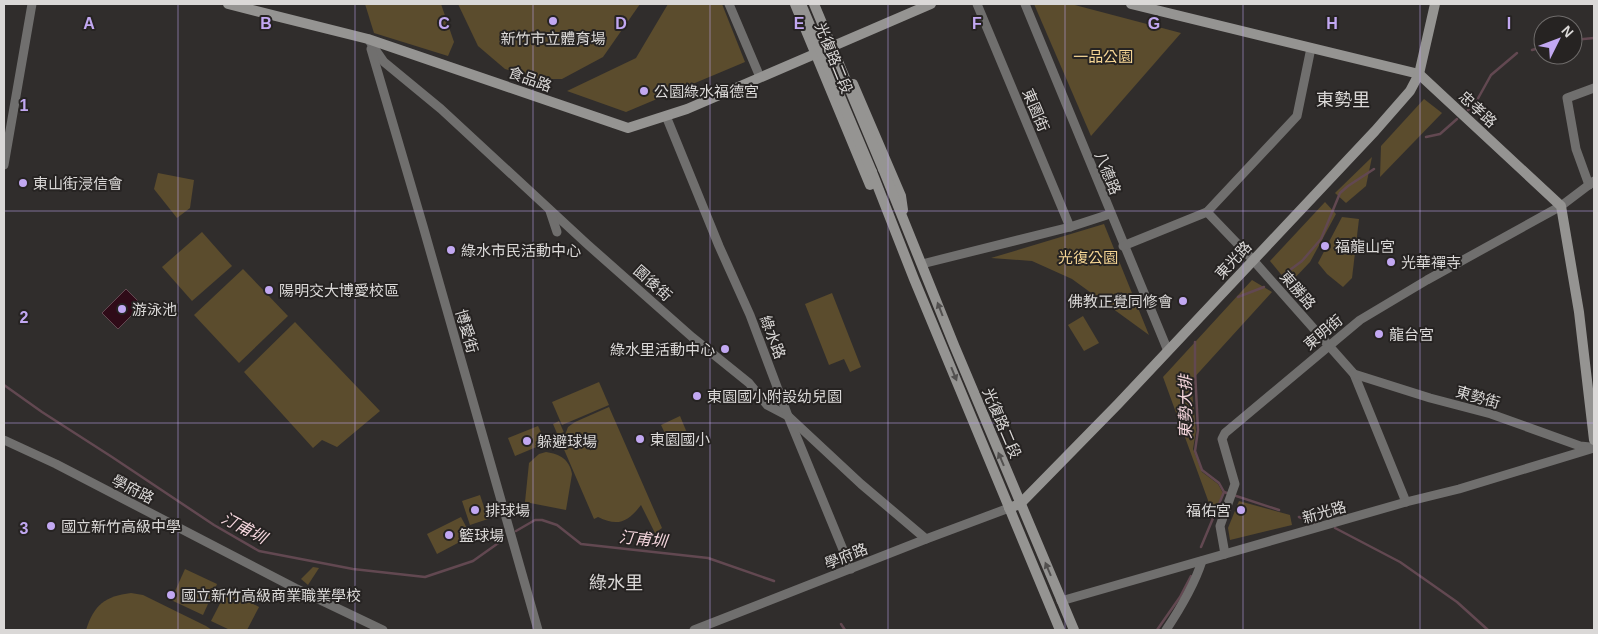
<svg xmlns="http://www.w3.org/2000/svg" width="1598" height="634" font-family="Helvetica,'Noto Sans TC',sans-serif">
<rect width="100%" height="100%" fill="#302d2c"/>
<!-- green -->
<g fill="#5b4c2d">
<path d="M 365,4 L 441,4 L 454,42 L 448,56 L 374,33 Z"/>
<path d="M 458,4 L 640,4 L 603,57 L 562,79 L 540,79 L 505,69 L 478,46 Z"/>
<path d="M 668,4 L 722,4 L 745,62 L 626,112 L 567,91 L 636,58 Z"/>
<path d="M 1034,4 L 1071,4 L 1181,33 L 1091,136 Z"/>
<path d="M 1424,99 L 1442,113 L 1380,177 L 1381,146 Z"/>
<path d="M 1372,157 L 1366,186 L 1346,203 L 1335,193 Z"/>
<path d="M 158,173 L 194,180 L 190,208 L 177,218 L 154,189 Z"/>
<path d="M 1325,202 L 1336,214 L 1310,262 L 1289,284 L 1270,261 Z"/>
<path d="M 1342,217 L 1359,219 L 1352,278 L 1343,287 L 1327,274 L 1318,263 Z"/>
<path d="M 1104,224 L 1149,335 L 1072,279 L 1032,261 L 991,258 Z"/>
<path d="M 202,232 L 232,266 L 192,301 L 162,267 Z"/>
<path d="M 243,269 L 288,316 L 239,363 L 194,315 Z"/>
<path d="M 1252,280 L 1272,292 L 1191,381 L 1196,431 L 1193,449 L 1202,472 L 1218,484 L 1223,493 L 1213,514 L 1163,377 Z"/>
<path d="M 832,293 L 861,367 L 850,372 L 844,359 L 829,365 L 805,304 Z"/>
<path d="M 1083,316 L 1099,343 L 1084,351 L 1068,325 Z"/>
<path d="M 295,322 L 380,411 L 337,447 L 322,440 L 313,448 L 244,372 Z"/>
<path d="M 599,382 L 609,405 L 562,425 L 552,402 Z"/>
<path d="M 609,407 L 662,528 L 655,533 L 641,505 C 628,522 618,527 598,517 L 594,519 L 553,424 L 559,421 L 565,435 L 568,427 L 575,422 Z"/>
<path d="M 680,416 L 690,440 L 672,448 L 661,425 Z"/>
<path d="M 538,426 L 546,443 L 515,456 L 508,438 Z"/>
<path d="M 546,452 C 560,454 569,459 572,474 L 566,510 L 525,502 L 529,463 L 539,454 Z"/>
<path d="M 480,495 L 488,519 L 470,525 L 462,501 Z"/>
<path d="M 1239,501 L 1290,515 L 1292,525 L 1230,540 L 1228,528 Z"/>
<path d="M 461,517 L 471,536 L 437,554 L 427,534 Z"/>
<path d="M 313,567 L 319,568 L 308,585 L 301,579 Z"/>
<path d="M 185,569 L 217,584 L 203,615 L 171,600 Z"/>
<path d="M 227,590 L 259,607 L 247,630 L 230,630 L 211,621 Z"/>
<path d="M 131,593 L 143,595 L 206,626 L 212,630 L 86,630 C 94,605 105,596 131,593 Z"/>
</g>
<!-- water -->
<path fill="#2f0b18" stroke="#624851" d="M 126,289 L 142,305 L 118,329 L 102,313 Z"/>
<g fill="none" stroke-linecap="round" stroke-linejoin="round">
<!-- stream -->
<g stroke="#624851" stroke-width="2.5">
<path d="M 1573,40 L 1594,38"/>
<path d="M 1532,50 L 1543,47"/>
<path d="M 1468,110 L 1476,102 L 1491,75 L 1517,53"/>
<path d="M 1426,137 L 1440,134 L 1457,119"/>
<path d="M 1283,275 L 1302,261 L 1321,239 L 1340,193 L 1348,186 L 1374,169"/>
<path d="M 1238,297 L 1264,287"/>
<path d="M 1195,342 L 1195,371 L 1198,430 L 1195,451 L 1202,470 L 1219,483 L 1224,492 L 1201,547"/>
<path d="M 4,385 L 42,412 L 112,457 L 214,525 L 259,551 L 353,569 L 425,577 L 473,561 L 504,539"/>
<path d="M 1224,492 L 1279,510"/>
<path d="M 1299,517 L 1316,523"/>
<path d="M 1335,528 L 1400,562 L 1457,602 L 1488,630"/>
<path d="M 516,531 L 535,520 L 542,520 L 557,525 L 581,544 L 708,558 L 774,581"/>
<path d="M 841,624 L 845,630"/>
<path d="M 1157,630 L 1180,597 L 1191,576"/>
</g>
<!-- street -->
<g stroke="#706f6e" stroke-width="9">
<path d="M 729,4 L 760,77"/>
<path d="M 977,4 L 1070,227"/>
<path d="M 1025,4 L 1168,351"/>
<path d="M 368,39 L 384,62 L 441,109 L 587,244 L 692,337 L 749,383 L 767,405 L 788,416 L 861,484 L 926,539"/>
<path d="M 371,49 L 423,226 L 538,630"/>
<path d="M 666,116 L 719,246 L 750,315 L 788,416 L 851,569"/>
<path d="M 4,165 L 32,4"/>
<path d="M 1589,185 L 1576,149 L 1567,98 L 1594,88"/>
<path d="M 550,211 L 557,232"/>
<path d="M 1207,212 L 1253,260 L 1354,374 L 1406,502"/>
<path d="M 1123,246 L 1207,212 L 1297,116 L 1311,48"/>
<path d="M 922,264 L 1070,227 L 1110,214"/>
<path d="M 1354,374 L 1430,398 L 1491,414 L 1580,446 L 1590,447"/>
<path d="M 4,440 L 56,464 L 295,588 L 383,630"/>
<path d="M 1225,554 L 1220,526 L 1235,484 L 1222,439 L 1225,433 L 1360,320 L 1427,280 L 1561,206 L 1594,181"/>
<path d="M 1061,601 L 1406,502 L 1459,489 L 1594,448"/>
<path d="M 694,630 L 926,539 L 1009,508"/>
<path d="M 1166,630 C 1180,609 1194,586 1202,561"/>
</g>
<!-- secondary -->
<g stroke="#959492" stroke-width="10">
<path d="M 228,4 L 368,39 L 628,128 L 687,109 L 931,4"/>
<path d="M 795,4 L 870,185"/>
<path d="M 1131,4 L 1419,74 L 1561,206 L 1579,312 L 1594,440"/>
<path d="M 853,84 L 901,196 L 903,210"/>
<path d="M 883,169 L 954,345 L 1074,630"/>
<path d="M 872,172 L 914,279 L 1060,630"/>
<path d="M 1009,508 L 1020,504 L 1118,404 L 1375,131 L 1410,91 L 1419,74 L 1435,4"/>
</g>
<!-- secondary-bridge -->
<g stroke="#959492" stroke-width="10">
<path d="M 801,4 L 872,172"/>
<path d="M 814,4 L 883,169"/>
</g>
</g>
<!-- one-way arrows -->
<defs><path id="oneway-solid" d="M-6-.8H1V-3.2L6.5 0L1 3.2V.8H-6Z" transform="scale(1.25)"/></defs>
<g fill="#52504f">
<use href="#oneway-solid" transform="translate(940 309) rotate(-111)"/>
<use href="#oneway-solid" transform="translate(954 374) rotate(68)"/>
<use href="#oneway-solid" transform="translate(1001 459) rotate(-113)"/>
<use href="#oneway-solid" transform="translate(1048 569) rotate(-113)"/>
</g>
<!-- grid -->
<path fill="none" stroke="#c2a8f2" stroke-width="1" stroke-opacity="0.55" d="M 178,4 L 178,630M 355,4 L 355,630M 533,4 L 533,630M 710,4 L 710,630M 888,4 L 888,630M 1065,4 L 1065,630M 1243,4 L 1243,630M 1420,4 L 1420,630M 4,211 L 1594,211M 4,423 L 1594,423"/>
<!-- markers -->
<g fill="#c2a8f2" stroke="#262322" stroke-width="2">
<circle cx="553" cy="21" r="5"/>
<circle cx="644" cy="91" r="5"/>
<circle cx="23" cy="183" r="5"/>
<circle cx="1325" cy="246" r="5"/>
<circle cx="451" cy="250" r="5"/>
<circle cx="1391" cy="262" r="5"/>
<circle cx="269" cy="290" r="5"/>
<circle cx="1183" cy="301" r="5"/>
<circle cx="122" cy="309" r="5"/>
<circle cx="1379" cy="334" r="5"/>
<circle cx="725" cy="349" r="5"/>
<circle cx="697" cy="396" r="5"/>
<circle cx="640" cy="439" r="5"/>
<circle cx="527" cy="441" r="5"/>
<circle cx="475" cy="510" r="5"/>
<circle cx="1241" cy="510" r="5"/>
<circle cx="51" cy="526" r="5"/>
<circle cx="449" cy="535" r="5"/>
<circle cx="171" cy="595" r="5"/>
</g>
<g text-anchor="middle" dominant-baseline="central" stroke-width="4" stroke-linejoin="round" paint-order="stroke">
<!-- poi labels -->
<g font-size="15" fill="#dad8d7" stroke="#262322" text-anchor="start">
<text x="553" y="38" text-anchor="middle">新竹市立體育場</text>
<text x="654" y="91">公園綠水福德宮</text>
<text x="33" y="183">東山街浸信會</text>
<text x="1335" y="246">福龍山宮</text>
<text x="461" y="250">綠水市民活動中心</text>
<text x="1401" y="262">光華禪寺</text>
<text x="279" y="290">陽明交大博愛校區</text>
<text x="1173" y="301" text-anchor="end">佛教正覺同修會</text>
<text x="132" y="309">游泳池</text>
<text x="1389" y="334">龍台宮</text>
<text x="715" y="349" text-anchor="end">綠水里活動中心</text>
<text x="707" y="396">東園國小附設幼兒園</text>
<text x="650" y="439">東園國小</text>
<text x="537" y="441">躲避球場</text>
<text x="485" y="510">排球場</text>
<text x="1231" y="510" text-anchor="end">福佑宮</text>
<text x="61" y="526">國立新竹高級中學</text>
<text x="459" y="535">籃球場</text>
<text x="181" y="595">國立新竹高級商業職業學校</text>
</g>
<!-- park labels -->
<g font-size="15" fill="#f5d594" stroke="#262322">
<text x="1103" y="56">一品公園</text>
<text x="1088" y="257">光復公園</text>
</g>
<!-- street labels -->
<g font-size="15" fill="#dad8d7" stroke="#262322">
<text transform="translate(834 58) rotate(68)">光復路二段</text>
<text transform="translate(530 79) rotate(20)">食品路</text>
<text transform="translate(1478 109) rotate(43)">忠孝路</text>
<text transform="translate(1036 110) rotate(67)">東園街</text>
<text transform="translate(1108 173) rotate(68)">八德路</text>
<text transform="translate(1233 260) rotate(-47)">東光路</text>
<text transform="translate(653 283) rotate(42)">園後街</text>
<text transform="translate(1298 290) rotate(49)">東勝路</text>
<text transform="translate(467 331) rotate(74)">博愛街</text>
<text transform="translate(1323 332) rotate(-40)">東明街</text>
<text transform="translate(773 337) rotate(69)">綠水路</text>
<text transform="translate(1478 397) rotate(16)">東勢街</text>
<text transform="translate(1002 423) rotate(67)">光復路二段</text>
<text transform="translate(133 489) rotate(27)">學府路</text>
<text transform="translate(1324 512) rotate(-16)">新光路</text>
<text transform="translate(846 556) rotate(-22)">學府路</text>
</g>
<!-- water labels -->
<g font-size="16" font-style="italic" fill="#f6d7de" stroke="#262322">
<text transform="translate(1185 407) rotate(-90)">東勢大排</text>
<text transform="translate(244 528) rotate(28)">汀甫圳</text>
<text transform="translate(643 539) rotate(6)">汀甫圳</text>
</g>
<!-- quarter labels -->
<g font-size="18" fill="#dad8d7" stroke="#262322">
<text x="1343" y="100">東勢里</text>
<text x="616" y="583">綠水里</text>
</g>
</g>
<g font-size="16" text-anchor="middle" font-weight="bold" fill="#c2a8f2" stroke="#262322" stroke-width="4" stroke-linejoin="round" paint-order="stroke">
<text x="89" y="29">A</text>
<text x="266" y="29">B</text>
<text x="444" y="29">C</text>
<text x="621" y="29">D</text>
<text x="799" y="29">E</text>
<text x="977" y="29">F</text>
<text x="1154" y="29">G</text>
<text x="1332" y="29">H</text>
<text x="1509" y="29">I</text>
<text x="24" y="111">1</text>
<text x="24" y="323">2</text>
<text x="24" y="534">3</text>
</g>
<!-- border -->
<rect width="1598" height="634" fill="none" stroke="#dad8d7" stroke-width="10"/>
<!-- north arrow -->
<g transform="translate(1558 40) rotate(48)"><circle r="24" fill="#262322" stroke="#6e6b6a"/>
<path d="M0-4L9 19L0 12L-9 19Z" fill="#c2a8f2"/>
<text y="-8" font-size="14" font-weight="bold" text-anchor="middle" fill="#dad8d7">N</text>
</g>
</svg>
